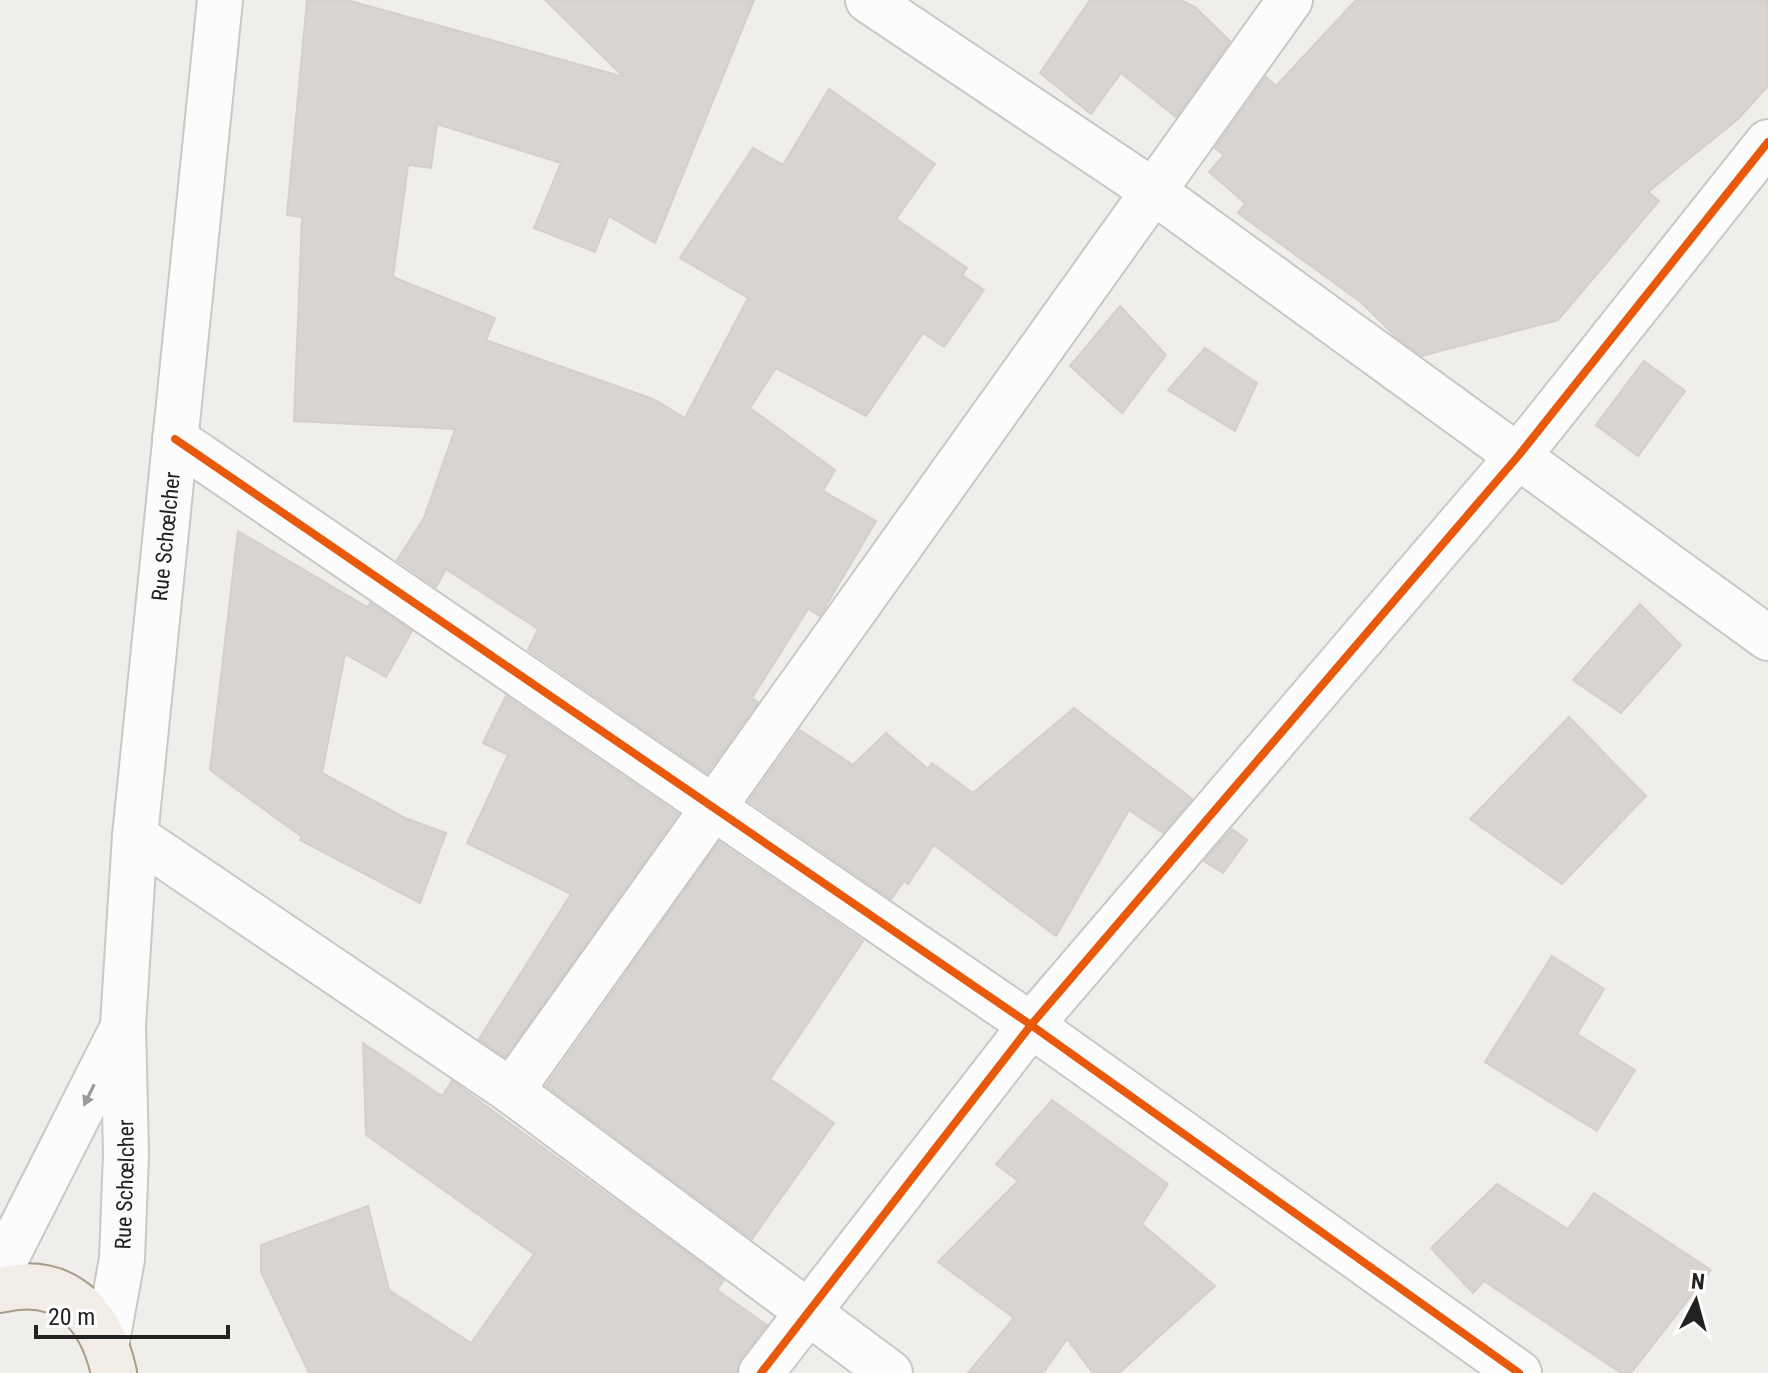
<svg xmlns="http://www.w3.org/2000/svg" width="1768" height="1373" font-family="'Roboto Condensed',sans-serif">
<rect width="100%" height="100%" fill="#f0eeeb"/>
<!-- building -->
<g fill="#d7d4d2" stroke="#d3d0cc" stroke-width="2">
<path d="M 307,0 L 347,0 L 624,77 L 545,0 L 754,0 L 655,243 L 609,216 L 595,252 L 534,228 L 561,163 L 437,124 L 431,168 L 408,165 L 393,277 L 495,318 L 486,340 L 653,399 L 685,418 L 748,298 L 680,258 L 753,148 L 783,165 L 829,89 L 935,164 L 896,219 L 967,268 L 962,275 L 984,290 L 944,347 L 923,333 L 866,416 L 776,368 L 750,408 L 835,470 L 823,491 L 876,521 L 820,616 L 808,609 L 752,698 L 758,702 L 707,773 L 528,650 L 538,629 L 446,569 L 436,587 L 397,560 L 424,518 L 455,429 L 294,421 L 302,217 L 287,215 Z"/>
<path d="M 1090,0 L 1181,0 L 1195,7 L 1230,41 L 1176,117 L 1121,73 L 1091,114 L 1040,73 Z"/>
<path d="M 1356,0 L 1768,0 L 1768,86 L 1738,119 L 1648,192 L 1659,201 L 1558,320 L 1422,356 L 1396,337 L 1362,303 L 1238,213 L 1245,203 L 1209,172 L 1224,155 L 1215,148 L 1266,77 L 1276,86 Z"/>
<path d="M 1120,306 L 1166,355 L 1122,413 L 1070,366 Z"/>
<path d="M 1205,348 L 1257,383 L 1235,431 L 1168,390 Z"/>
<path d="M 1644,361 L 1685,391 L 1638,456 L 1596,425 Z"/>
<path d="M 238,531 L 367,607 L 370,603 L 412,631 L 386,677 L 345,654 L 322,773 L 405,818 L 446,833 L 420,903 L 300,840 L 302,837 L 210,770 Z"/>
<path d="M 1640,604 L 1681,645 L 1621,713 L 1573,680 Z"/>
<path d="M 506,696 L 678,814 L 505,1057 L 479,1039 L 571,894 L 467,843 L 508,755 L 483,743 Z"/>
<path d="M 1074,708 L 1192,799 L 1163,833 L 1129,810 L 1056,936 L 934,845 L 908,884 L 904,881 L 891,899 L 749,801 L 800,730 L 853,765 L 886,733 L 928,769 L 932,763 L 973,793 Z"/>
<path d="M 1569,717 L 1646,796 L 1562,884 L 1470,819 Z"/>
<path d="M 1232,829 L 1247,840 L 1223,873 L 1204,861 Z"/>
<path d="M 719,842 L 863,941 L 770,1079 L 834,1123 L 752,1239 L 546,1086 Z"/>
<path d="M 1552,956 L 1604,989 L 1577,1034 L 1635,1070 L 1597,1131 L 1485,1062 Z"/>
<path d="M 363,1043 L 442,1096 L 452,1081 L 724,1280 L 717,1290 L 767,1325 L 741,1358 L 737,1373 L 309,1373 L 261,1272 L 261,1245 L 368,1206 L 389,1290 L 471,1343 L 534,1254 L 366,1135 Z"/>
<path d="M 1052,1100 L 1168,1184 L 1142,1224 L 1215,1286 L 1119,1373 L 1093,1373 L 1067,1339 L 1043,1373 L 968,1373 L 1014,1318 L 938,1262 L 1018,1181 L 996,1164 Z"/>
<path d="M 1497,1184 L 1568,1229 L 1594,1193 L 1711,1270 L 1631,1373 L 1621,1373 L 1484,1281 L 1473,1293 L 1431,1248 Z"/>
</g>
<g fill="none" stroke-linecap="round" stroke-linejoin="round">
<!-- minor casing -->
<g stroke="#c9c8c7" stroke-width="48">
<g id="minor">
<path d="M 868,0 L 1153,191 L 1768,638"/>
<path d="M 175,439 L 1031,1025 L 1519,1373"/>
<path d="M 135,836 L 511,1091 L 890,1373"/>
<path d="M 511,1091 L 1290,0"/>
<path d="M 761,1373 L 1031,1025 L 1519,455 L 1768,142"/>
</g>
</g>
<!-- tertiary casing -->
<g stroke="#c9c8c7" stroke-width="48">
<g id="tertiary">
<path d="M 0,1270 L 121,1031"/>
<path id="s1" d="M 107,1341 L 122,1259 L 126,1154 L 123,1025 L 135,836 L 220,0"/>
</g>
</g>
<!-- primary casing -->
<g stroke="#a79c86" stroke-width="48">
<path id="primary" d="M 0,1290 C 65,1274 101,1314 114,1373"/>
</g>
<!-- minor -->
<use href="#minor" stroke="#fdfcfc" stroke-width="44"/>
<!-- tertiary -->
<use href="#tertiary" stroke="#fdfcfc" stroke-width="44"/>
<!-- primary -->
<use href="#primary" stroke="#f3ede7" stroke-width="44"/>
<!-- cycleway casing -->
<g stroke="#fff" stroke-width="13">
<g id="cycleway">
<path d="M 175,439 L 1031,1025 L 1519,1373"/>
<path d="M 761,1373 L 1031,1025 L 1519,455 L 1768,142"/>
</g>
</g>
<!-- cycleway -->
<use href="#cycleway" stroke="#e8590c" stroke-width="8"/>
</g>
<!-- one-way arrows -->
<defs><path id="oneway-solid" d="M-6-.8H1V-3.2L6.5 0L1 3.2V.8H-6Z" transform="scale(2)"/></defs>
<use fill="#9a9a9a" href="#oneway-solid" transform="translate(89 1095) rotate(116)"/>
<g text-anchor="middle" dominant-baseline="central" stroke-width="8" stroke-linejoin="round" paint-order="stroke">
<!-- street labels -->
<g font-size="22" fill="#222" stroke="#fff">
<text stroke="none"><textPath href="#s1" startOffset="808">Rue Schœlcher</textPath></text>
<text stroke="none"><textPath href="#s1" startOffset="158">Rue Schœlcher</textPath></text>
</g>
</g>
<!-- north arrow -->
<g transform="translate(1696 1301) rotate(6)" stroke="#ffffff" stroke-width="6" paint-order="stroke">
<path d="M0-6L14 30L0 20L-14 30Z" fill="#222222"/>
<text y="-12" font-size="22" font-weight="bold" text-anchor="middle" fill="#222222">N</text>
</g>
<!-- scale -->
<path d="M36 1325v12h192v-12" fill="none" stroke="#222222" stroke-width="4"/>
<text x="48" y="1325" font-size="24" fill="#222222" stroke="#ffffff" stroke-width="6" paint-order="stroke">20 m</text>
</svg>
